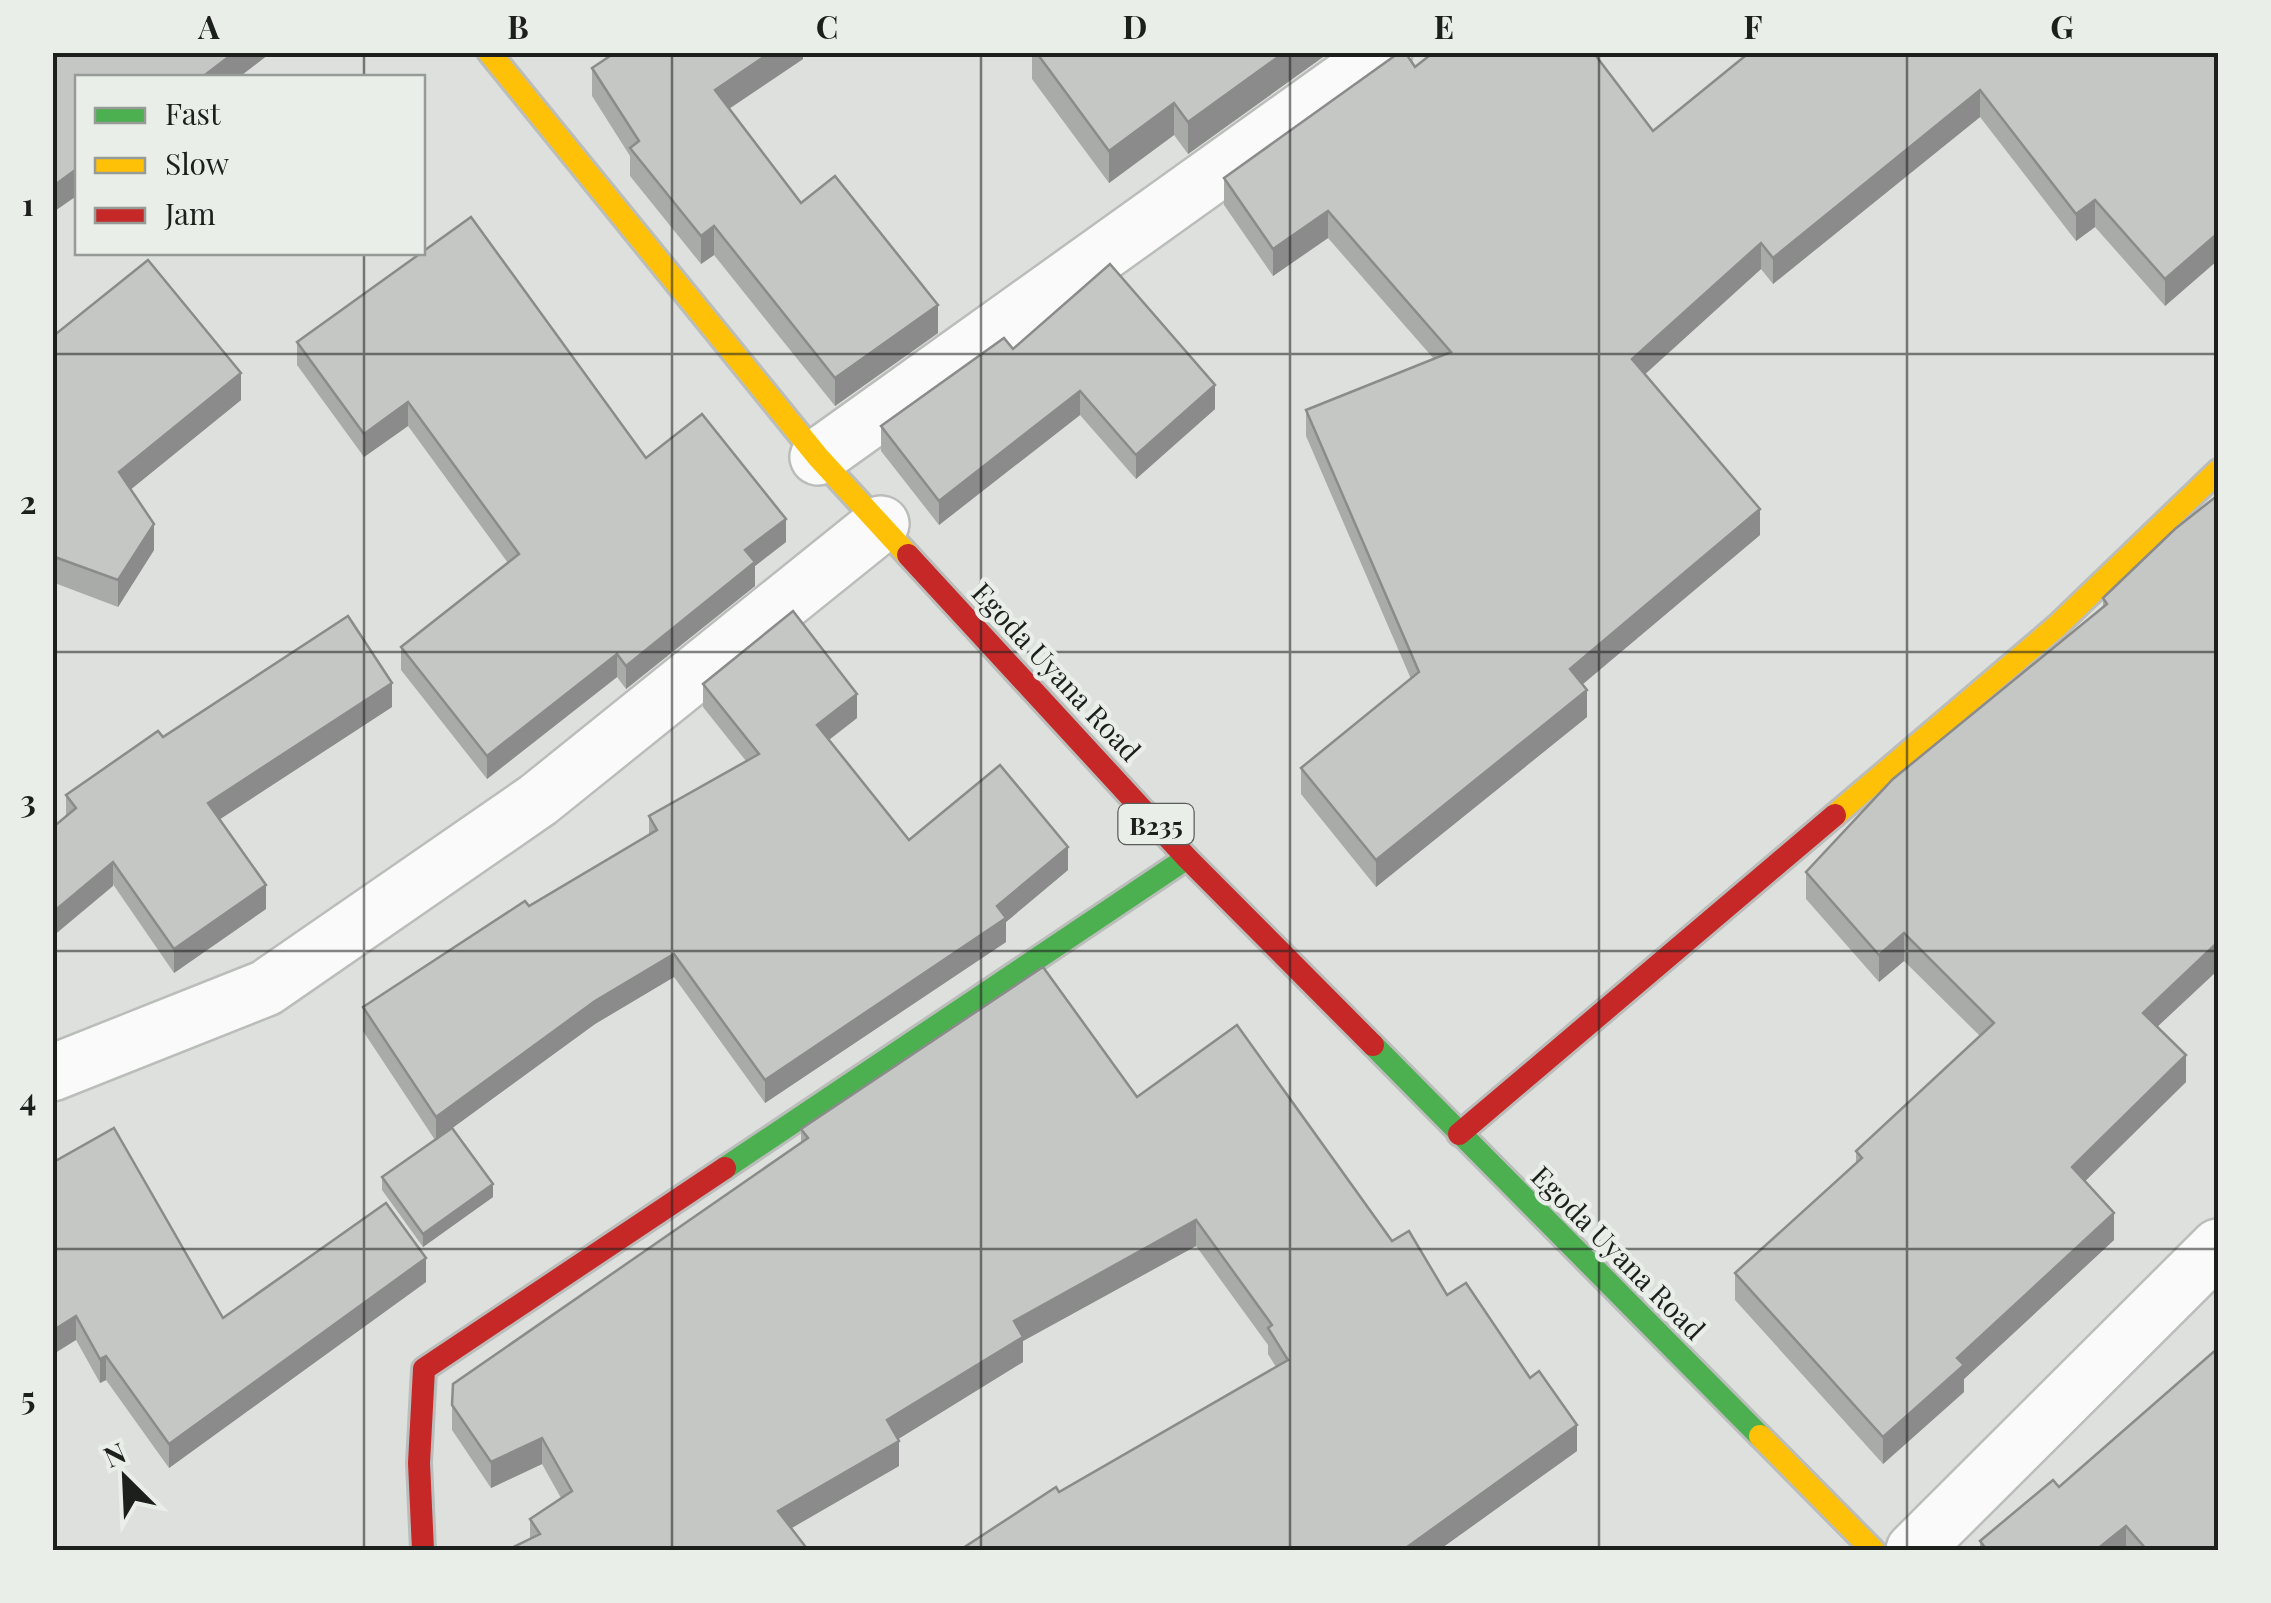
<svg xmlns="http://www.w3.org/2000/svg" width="2271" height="1603" font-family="'Playfair Display',serif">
<rect width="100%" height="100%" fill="#dde0dd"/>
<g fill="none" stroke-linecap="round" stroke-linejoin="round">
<!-- street casing -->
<g stroke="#bbbdbb" stroke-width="60">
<g id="street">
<path d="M 818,457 L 1384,52"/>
<path d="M 52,1073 L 266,988 L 538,800 L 881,524"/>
<path d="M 1914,1550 L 2218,1247"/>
</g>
</g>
<!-- fast casing -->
<g stroke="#bbbdbb" stroke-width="28">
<g id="fast">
<path d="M 1373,1045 L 1760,1436"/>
<path d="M 725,1168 L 1187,858"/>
</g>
</g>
<!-- slow casing -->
<g stroke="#bbbdbb" stroke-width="28">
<g id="slow">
<path d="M 489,52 L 818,457 L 908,555"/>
<path d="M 1835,815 L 2057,626 L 2218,471"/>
<path d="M 1760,1436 L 1873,1550"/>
</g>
</g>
<!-- jam casing -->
<g stroke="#bbbdbb" stroke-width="28">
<g id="jam">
<path d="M 908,555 L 1187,858 L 1373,1045"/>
<path d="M 1459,1134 L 1835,815"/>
<path d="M 423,1550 L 419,1463 L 424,1369 L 725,1168"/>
</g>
</g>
<!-- street -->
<use href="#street" stroke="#fafafa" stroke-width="55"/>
<!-- fast -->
<use href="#fast" stroke="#4caf50" stroke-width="22"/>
<!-- slow -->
<use href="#slow" stroke="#ffc107" stroke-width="22"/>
<!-- jam -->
<use href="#jam" stroke="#c62828" stroke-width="22"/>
</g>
<!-- wall -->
<g fill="#a9aba9">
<path d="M 607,52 L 803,52 L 803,59 L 729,109 L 801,203 L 938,333 L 835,406 L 714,255 L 701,264 L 630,176 L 630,156 L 592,96 L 592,68 L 610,57 Z"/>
<path d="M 1032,52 L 1330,52 L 1188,154 L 1174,135 L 1109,183 L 1032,79 Z"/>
<path d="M 2218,52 L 2218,260 L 2165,306 L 2095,227 L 2076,241 L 1980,117 L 1773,284 L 1761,269 L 1645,374 L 1760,535 L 1582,684 L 1587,717 L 1376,887 L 1301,794 L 1301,768 L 1411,679 L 1306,436 L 1306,410 L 1434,359 L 1328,238 L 1273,276 L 1224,205 L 1224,178 L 1415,67 L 1653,131 Z"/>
<path d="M 52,337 L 241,400 L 131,489 L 154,550 L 118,607 L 52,582 Z"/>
<path d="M 297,342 L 646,458 L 786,542 L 755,566 L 755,586 L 626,689 L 617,677 L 487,779 L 401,670 L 401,647 L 508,563 L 408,426 L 364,457 L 297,365 Z"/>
<path d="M 1013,349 L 1215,409 L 1136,479 L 1080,415 L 939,525 L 881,451 L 881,426 Z"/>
<path d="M 2175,529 L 2218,970 L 2157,1027 L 2186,1082 L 2085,1181 L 2114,1240 L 1964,1379 L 1964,1392 L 1883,1464 L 1735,1300 L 1735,1273 L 1856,1164 L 1856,1151 L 1980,1036 L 1904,961 L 1879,982 L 1806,899 L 1806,872 L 2103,608 L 2103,598 Z"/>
<path d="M 703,684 L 857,718 L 829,740 L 909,840 L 1068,870 L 1006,922 L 1006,942 L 765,1103 L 674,977 L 595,1024 L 452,1128 L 493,1197 L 423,1247 L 382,1190 L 382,1177 L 435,1140 L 363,1031 L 363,1007 L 649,835 L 649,816 L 746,761 L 703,707 Z"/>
<path d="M 392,707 L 220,819 L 266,909 L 174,973 L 66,816 L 66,795 L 163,737 Z"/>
<path d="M 1137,1097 L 1392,1241 L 1447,1295 L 1577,1451 L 1439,1550 L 960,1550 L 1059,1492 L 1276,1367 L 1268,1354 L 1268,1345 L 1196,1246 L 1023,1341 L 1023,1362 L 898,1439 L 899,1466 L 791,1528 L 530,1539 L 530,1519 L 561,1498 L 542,1464 L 491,1488 L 452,1430 L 452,1405 L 801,1142 L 801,1129 Z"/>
<path d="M 52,1163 L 223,1318 L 426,1282 L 169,1468 L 106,1380 L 100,1383 L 76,1340 Z"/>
<path d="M 2059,1487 L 2218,1550 L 1980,1550 L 1980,1541 Z"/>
</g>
<!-- shaded-wall -->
<g fill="#8a8b8a">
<path d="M 235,52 L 272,52 L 238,78 L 201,78 Z"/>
<path d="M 771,52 L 803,52 L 803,59 L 715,118 L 715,90 Z"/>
<path d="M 1285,52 L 1330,52 L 1188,154 L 1188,122 Z"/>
<path d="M 1980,90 L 1980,117 L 1773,284 L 1773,258 Z"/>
<path d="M 1174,103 L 1174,135 L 1109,183 L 1109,151 Z"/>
<path d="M 78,168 L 78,195 L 52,213 L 52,187 Z"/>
<path d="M 2095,200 L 2095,227 L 2076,241 L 2076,214 Z"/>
<path d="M 1328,211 L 1328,238 L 1273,276 L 1273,249 Z"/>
<path d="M 714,226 L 714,255 L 701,264 L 701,236 Z"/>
<path d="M 2218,233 L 2218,260 L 2165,306 L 2165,279 Z"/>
<path d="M 1761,243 L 1761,269 L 1632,386 L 1632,359 Z"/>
<path d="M 938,305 L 938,333 L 835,406 L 835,378 Z"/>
<path d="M 241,373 L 241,400 L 119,499 L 119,472 Z"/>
<path d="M 1215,385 L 1215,409 L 1136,479 L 1136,455 Z"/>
<path d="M 1080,391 L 1080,415 L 939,525 L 939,501 Z"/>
<path d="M 408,402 L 408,426 L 364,457 L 364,434 Z"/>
<path d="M 1760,509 L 1760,535 L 1570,695 L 1570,669 Z"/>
<path d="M 786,519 L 786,542 L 755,566 L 755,586 L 626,689 L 626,666 L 745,550 Z"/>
<path d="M 154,524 L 154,550 L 118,607 L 118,580 Z"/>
<path d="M 617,654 L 617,677 L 487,779 L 487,756 Z"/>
<path d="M 392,683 L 392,707 L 208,827 L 208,803 Z"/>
<path d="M 1587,690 L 1587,717 L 1376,887 L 1376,860 Z"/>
<path d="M 857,694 L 857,718 L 817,749 L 817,725 Z"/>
<path d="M 1068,847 L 1068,870 L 1006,922 L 1006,942 L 765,1103 L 765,1080 L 997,906 Z"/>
<path d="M 113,862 L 113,886 L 52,937 L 52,913 Z"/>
<path d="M 266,885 L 266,909 L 174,973 L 174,949 Z"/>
<path d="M 1904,933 L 1904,961 L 1879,982 L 1879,955 Z"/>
<path d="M 2218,942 L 2218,970 L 2143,1040 L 2143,1013 Z"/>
<path d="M 674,954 L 674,977 L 595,1024 L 436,1140 L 436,1117 L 595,1001 Z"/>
<path d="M 2186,1055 L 2186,1082 L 2072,1194 L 2072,1167 Z"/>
<path d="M 493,1184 L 493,1197 L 423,1247 L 423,1234 Z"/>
<path d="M 2114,1213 L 2114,1240 L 1964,1379 L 1964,1392 L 1883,1464 L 1883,1437 L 1957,1358 Z"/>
<path d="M 1196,1220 L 1196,1246 L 1023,1341 L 1023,1362 L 887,1446 L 887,1420 L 1014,1321 Z"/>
<path d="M 426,1258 L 426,1282 L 169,1468 L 169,1444 Z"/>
<path d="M 76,1316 L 76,1340 L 52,1355 L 52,1331 Z"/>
<path d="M 106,1356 L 106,1380 L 100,1383 L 100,1359 Z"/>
<path d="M 1577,1425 L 1577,1451 L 1439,1550 L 1403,1550 Z"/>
<path d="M 542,1438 L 542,1464 L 491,1488 L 491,1462 Z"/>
<path d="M 899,1441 L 899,1466 L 778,1536 L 778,1511 Z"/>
<path d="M 2126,1526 L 2126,1550 L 2096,1550 Z"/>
</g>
<!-- building -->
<g fill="#c5c7c5" stroke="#8a8b8a" stroke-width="2.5">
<path d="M 52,52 L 235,52 L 201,78 L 78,78 L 78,168 L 52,187 Z"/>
<path d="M 616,52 L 771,52 L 715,90 L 801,203 L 835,176 L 938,305 L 835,378 L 714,226 L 701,236 L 630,148 L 639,141 L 592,68 Z"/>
<path d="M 1036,52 L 1285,52 L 1188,122 L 1174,103 L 1109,151 Z"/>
<path d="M 1400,52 L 1405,52 L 1415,67 L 1434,52 L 1593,52 L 1653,131 L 1750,52 L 2218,52 L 2218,233 L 2165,279 L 2095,200 L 2076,214 L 1980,90 L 1773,258 L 1761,243 L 1632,359 L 1760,509 L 1570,669 L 1587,690 L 1376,860 L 1301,768 L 1419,672 L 1306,410 L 1451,352 L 1328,211 L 1273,249 L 1224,178 Z"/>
<path d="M 471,217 L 646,458 L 702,414 L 786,519 L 745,550 L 755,562 L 626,666 L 617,654 L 487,756 L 401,647 L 519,554 L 408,402 L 364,434 L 297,342 Z"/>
<path d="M 148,260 L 241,373 L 119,472 L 154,524 L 118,580 L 52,556 L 52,337 Z"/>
<path d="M 1110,264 L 1215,385 L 1136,455 L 1080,391 L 939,501 L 881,426 L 1004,338 L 1013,349 Z"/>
<path d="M 2218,495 L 2218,942 L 2143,1013 L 2186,1055 L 2072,1167 L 2114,1213 L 1957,1358 L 1964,1365 L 1883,1437 L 1735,1273 L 1862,1158 L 1856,1151 L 1994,1023 L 1904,933 L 1879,955 L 1806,872 L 1893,779 L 2107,604 L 2103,598 L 2175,529 Z"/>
<path d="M 793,611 L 857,694 L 817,725 L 909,840 L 1000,765 L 1068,847 L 997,906 L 1006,918 L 765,1080 L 674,954 L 595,1001 L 436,1117 L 363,1007 L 525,901 L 529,906 L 657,830 L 649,816 L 759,754 L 703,684 Z"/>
<path d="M 348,616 L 392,683 L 208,803 L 266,885 L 174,949 L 113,862 L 52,913 L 52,828 L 76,808 L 66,795 L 158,731 L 163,737 Z"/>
<path d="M 1043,967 L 1137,1097 L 1237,1025 L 1392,1241 L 1409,1231 L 1447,1295 L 1466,1283 L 1530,1378 L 1539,1371 L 1577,1425 L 1403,1550 L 960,1550 L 1056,1487 L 1059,1492 L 1288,1360 L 1268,1328 L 1272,1325 L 1196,1220 L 1014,1321 L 1023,1337 L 887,1420 L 899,1441 L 778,1511 L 808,1550 L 507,1550 L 540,1534 L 530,1519 L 572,1491 L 542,1438 L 491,1462 L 452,1405 L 453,1384 L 808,1138 L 801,1129 Z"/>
<path d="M 114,1128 L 223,1318 L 386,1203 L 426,1258 L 169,1444 L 106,1356 L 100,1359 L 76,1316 L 52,1331 L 52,1163 Z"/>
<path d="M 452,1128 L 493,1184 L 423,1234 L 382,1177 Z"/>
<path d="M 2218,1348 L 2218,1550 L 2147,1550 L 2126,1526 L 2096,1550 L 1987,1550 L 1980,1541 L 2053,1480 L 2059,1487 Z"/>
</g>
<!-- grid -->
<path fill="none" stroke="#1d1f1d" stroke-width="2.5" stroke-opacity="0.55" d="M 364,52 L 364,78M 672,52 L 672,1550M 981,52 L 981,1550M 1290,52 L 1290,1550M 1599,52 L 1599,1550M 1907,52 L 1907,1550M 364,252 L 364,1550M 52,354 L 2218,354M 52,652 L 2218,652M 52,951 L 2218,951M 52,1249 L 2218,1249"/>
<g text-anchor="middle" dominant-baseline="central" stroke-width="9" stroke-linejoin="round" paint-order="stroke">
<!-- shield labels -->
<rect fill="#e9eee9" stroke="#5a5d5a" stroke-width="2.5" x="1118.5" y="804" width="75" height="40" rx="8"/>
<g font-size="25" font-weight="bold" fill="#1d1f1d">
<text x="1156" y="824">B235</text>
</g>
<!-- street labels -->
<g font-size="28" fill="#1d1f1d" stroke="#e9eee9">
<text transform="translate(1057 671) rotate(47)">Egoda Uyana Road</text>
<text transform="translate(1619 1252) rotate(45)">Egoda Uyana Road</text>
</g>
</g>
<!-- border -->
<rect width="2271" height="1603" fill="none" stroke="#e9eee9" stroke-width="110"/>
<!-- legend -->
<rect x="75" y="75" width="350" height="180" fill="#e9eee9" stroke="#979b97" stroke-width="2.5"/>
<rect x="95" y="108" width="50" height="15" fill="#4caf50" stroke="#979b97" stroke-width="2.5"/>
<text x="165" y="125" font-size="30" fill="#1d1f1d">Fast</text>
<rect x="95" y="158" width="50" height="15" fill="#ffc107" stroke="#979b97" stroke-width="2.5"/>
<text x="165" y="175" font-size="30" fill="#1d1f1d">Slow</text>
<rect x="95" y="208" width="50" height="15" fill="#c62828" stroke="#979b97" stroke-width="2.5"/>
<text x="165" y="225" font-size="30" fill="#1d1f1d">Jam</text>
<!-- north arrow -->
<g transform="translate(125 1478) rotate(336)" stroke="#e9eee9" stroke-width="8" paint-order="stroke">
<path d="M0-8L18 38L0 25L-18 38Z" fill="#1d1f1d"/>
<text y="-15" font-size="28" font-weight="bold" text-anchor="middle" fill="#1d1f1d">N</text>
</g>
<rect x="55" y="55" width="2161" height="1493" fill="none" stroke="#1d1f1d" stroke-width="4"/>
<g font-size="32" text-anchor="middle" font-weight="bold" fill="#1d1f1d">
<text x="209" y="39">A</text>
<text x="518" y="39">B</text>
<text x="827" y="39">C</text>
<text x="1135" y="39">D</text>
<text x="1444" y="39">E</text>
<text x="1753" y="39">F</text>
<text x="2062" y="39">G</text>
<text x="28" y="216">1</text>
<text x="28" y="514">2</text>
<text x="28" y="813">3</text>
<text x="28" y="1111">4</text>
<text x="28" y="1410">5</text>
</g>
</svg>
